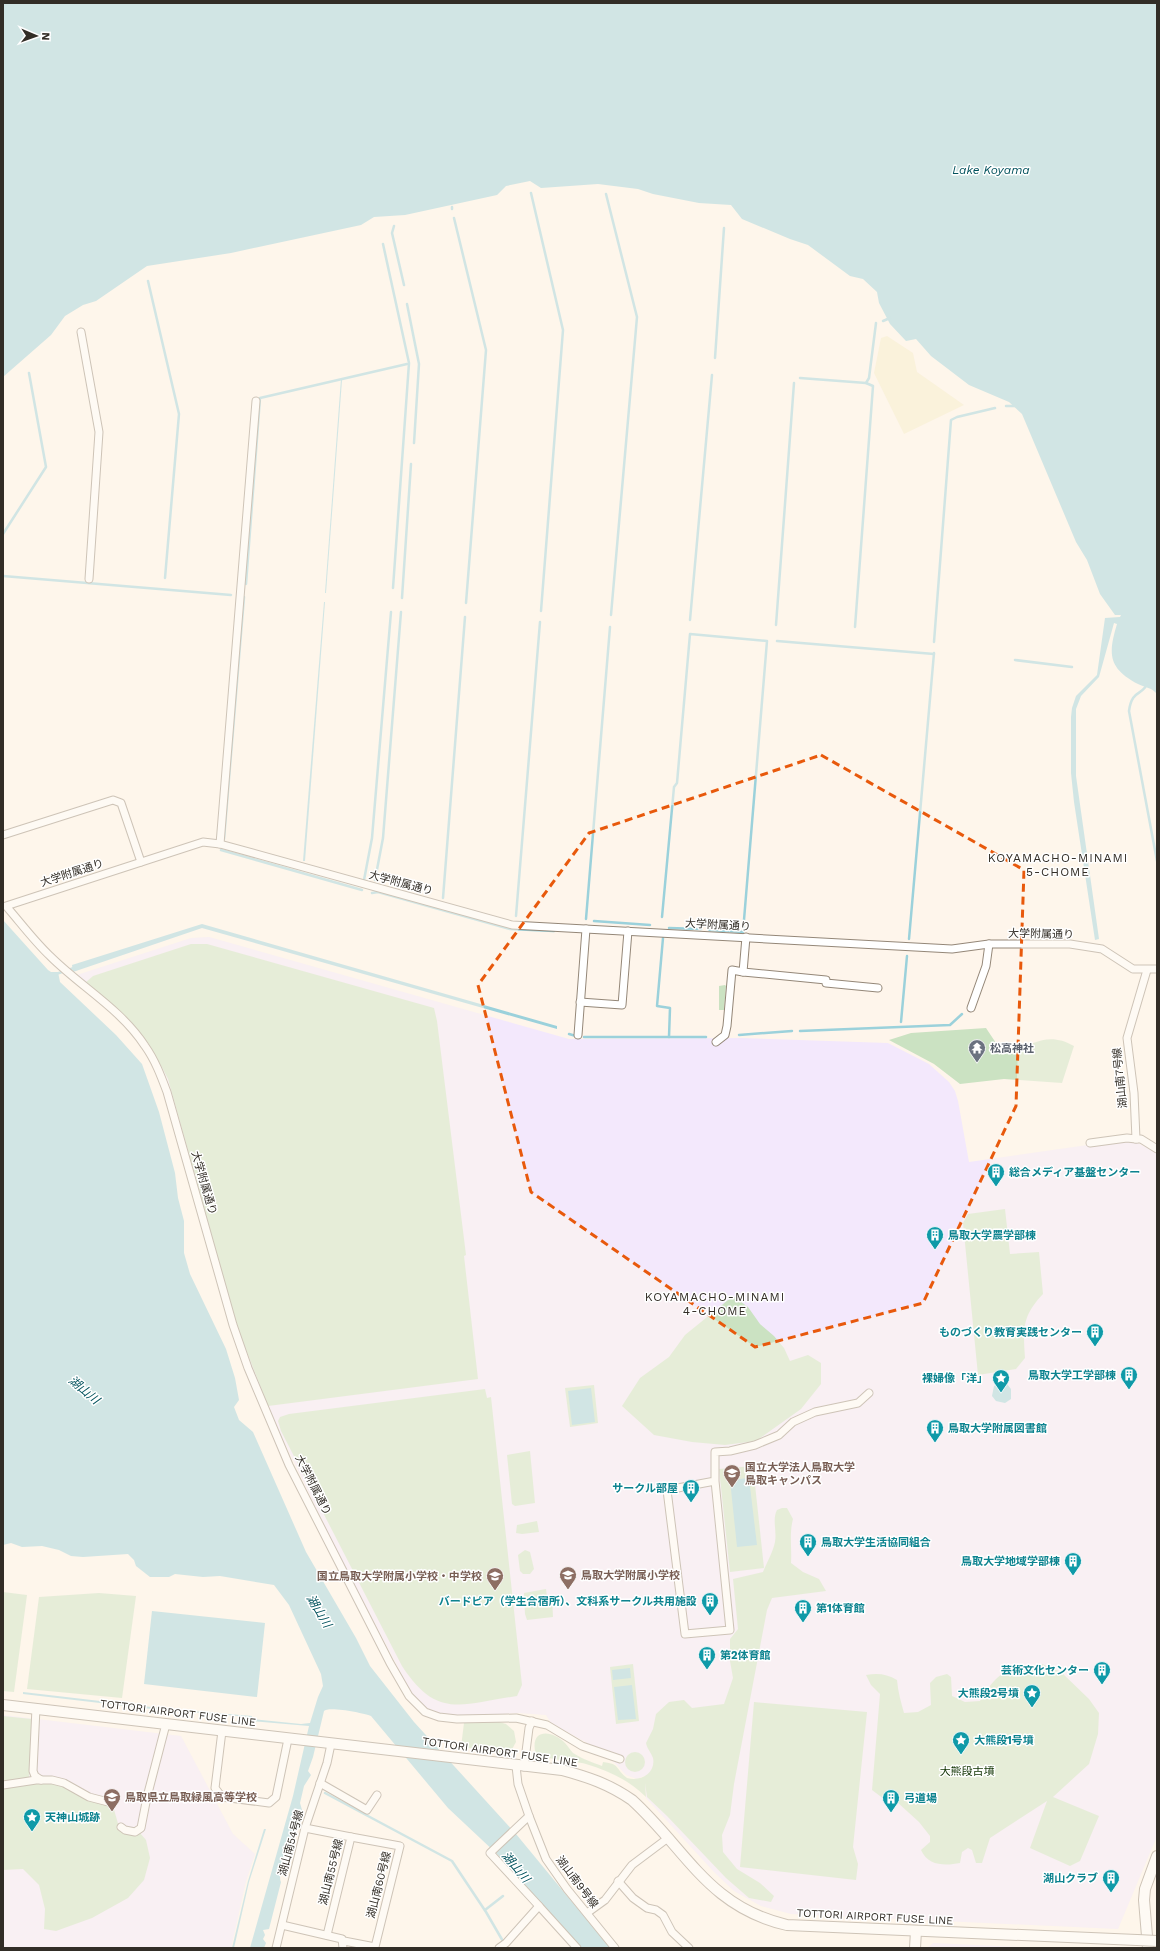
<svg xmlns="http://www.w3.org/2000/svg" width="1160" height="1951" font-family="'Work Sans','Noto Sans JP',sans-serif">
<rect width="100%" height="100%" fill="#fef5eb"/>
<!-- education -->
<g fill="#f3e8fc">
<path d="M 209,937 L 569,1039 L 742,1038 L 888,1043 L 929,1064 L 949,1082 L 955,1091 L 958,1101 L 969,1162 L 1130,1139 L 1157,1153 L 1157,1836 L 1118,1929 L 791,1914 L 761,1906 L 734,1891 L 714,1872 L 646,1798 L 644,1776 L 637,1779 L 626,1775 L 616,1764 L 596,1748 L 551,1723 L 546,1715 L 519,1713 L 473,1716 L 446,1716 L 432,1712 L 414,1698 L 337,1551 L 267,1406 L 236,1326 L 176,1108 L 167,1079 L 160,1064 L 149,1047 L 77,975 L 191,938 Z"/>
<path d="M 3,1715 L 181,1736 L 233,1834 L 255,1854 L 246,1881 L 231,1948 L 3,1948 Z"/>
<path d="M 933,1943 L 1037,1948 L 927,1948 Z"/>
</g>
<!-- green -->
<g fill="#cbe2c2">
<path d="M 191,944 L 207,944 L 434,1008 L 437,1021 L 466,1255 L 464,1256 L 478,1379 L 268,1406 L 238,1329 L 168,1079 C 148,1037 119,1014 85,983 L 93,976 Z"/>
<path d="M 725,985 L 726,986 L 724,1010 L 719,1010 L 719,986 Z"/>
<path d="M 986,1028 L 1000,1049 L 1012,1054 C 1033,1042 1050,1032 1074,1046 L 1062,1083 L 1004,1079 L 960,1084 L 934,1064 L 889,1040 L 911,1033 Z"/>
<path d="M 1005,1209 L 1010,1254 L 1039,1252 L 1043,1294 C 1022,1316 1023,1329 1025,1358 L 1016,1369 L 978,1375 L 963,1223 L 968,1214 Z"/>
<path d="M 733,1296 L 748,1307 L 760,1324 L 774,1336 L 784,1348 L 790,1361 L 808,1355 L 821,1363 L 821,1384 L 801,1409 L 756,1441 L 725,1445 L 692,1442 L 654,1435 L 622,1406 L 640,1378 L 669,1357 L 685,1335 Z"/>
<path d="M 594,1385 L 598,1423 L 570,1427 L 565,1388 Z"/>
<path d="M 485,1389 L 487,1398 L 491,1397 L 522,1685 L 517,1696 C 462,1704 437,1720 402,1666 L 281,1431 L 278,1421 L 280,1417 L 289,1414 Z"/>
<path d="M 530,1451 L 535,1503 L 515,1506 L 512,1504 L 507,1455 Z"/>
<path d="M 753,1466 L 764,1568 L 730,1572 L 719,1469 Z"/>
<path d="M 782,1508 L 787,1508 L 793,1519 C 789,1534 792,1548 791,1563 L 803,1572 L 819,1579 L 826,1591 L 772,1598 L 767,1610 L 734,1784 L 730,1815 L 722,1835 L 723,1852 L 737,1869 L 760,1883 L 774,1896 L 771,1902 L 749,1898 L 726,1878 L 667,1816 L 647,1797 L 645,1783 L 646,1797 C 629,1780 609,1771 586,1764 C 573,1760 543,1761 535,1751 C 531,1727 554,1731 565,1743 C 568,1746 570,1750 573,1753 C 582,1759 592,1762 602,1766 L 603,1762 C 621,1764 615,1769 627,1778 C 641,1782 656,1773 653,1758 C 651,1752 647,1749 646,1743 L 653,1729 L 656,1714 L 669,1702 L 684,1700 L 692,1708 L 724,1704 L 733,1678 L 730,1661 L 730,1639 L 738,1629 L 733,1579 L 763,1572 C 767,1562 773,1552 775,1542 C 777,1531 772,1519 777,1510 Z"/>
<path d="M 537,1521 L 539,1532 L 522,1534 L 516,1533 L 517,1525 Z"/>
<path d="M 525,1550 L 530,1552 L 534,1569 L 530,1574 L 523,1574 L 520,1571 L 518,1555 Z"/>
<path d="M 546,1589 L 547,1596 L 552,1596 L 553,1617 L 527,1620 L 525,1614 L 524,1593 Z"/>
<path d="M 3,1592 L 27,1595 L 14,1692 L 3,1691 Z"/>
<path d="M 99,1593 L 136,1596 L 122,1698 L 27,1689 L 39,1597 Z"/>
<path d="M 633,1664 L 639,1721 L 616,1724 L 610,1667 Z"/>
<path d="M 1042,1664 L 1061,1672 L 1089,1699 L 1099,1713 L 1098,1734 L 1089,1764 L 1053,1797 L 1099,1816 L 1080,1861 L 1070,1866 L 1030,1848 L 1047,1801 L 990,1838 L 982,1863 L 976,1863 L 972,1850 L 968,1848 L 962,1852 L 960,1863 C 945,1866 928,1866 921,1850 L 930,1842 L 930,1836 L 919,1822 L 897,1802 L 884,1799 L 872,1790 L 880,1694 L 871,1685 L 866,1675 C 878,1673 887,1674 897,1680 C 898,1692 901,1702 904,1713 L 918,1712 L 931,1705 L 930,1683 L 936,1677 L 947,1674 L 951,1677 L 952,1696 L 965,1702 L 980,1701 C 999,1670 1007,1668 1042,1664 Z"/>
<path d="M 754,1702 L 867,1712 L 853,1847 L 858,1864 L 856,1880 L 740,1867 Z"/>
<path d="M 3,1716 L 32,1719 L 29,1779 L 3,1783 Z"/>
<path d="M 499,1722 L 506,1724 L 514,1731 L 516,1742 L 511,1751 L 505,1753 L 461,1747 L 464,1723 Z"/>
<circle cx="635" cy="1762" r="10"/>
<path d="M 50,1782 L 64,1785 L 113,1806 L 119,1827 L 140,1833 L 146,1840 L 150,1858 L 144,1880 L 128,1898 L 92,1918 L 56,1931 L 44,1929 L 45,1909 L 39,1885 L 23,1869 L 3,1870 L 3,1787 Z"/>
</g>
<!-- sand -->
<path fill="#f7edc8" d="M 887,336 L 913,353 L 917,372 L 964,405 L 904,434 L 874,373 L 881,338 Z"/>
<!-- water -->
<g fill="#9bd1db">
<path d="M 3,3 L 1157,3 L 1157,694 C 1151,687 1146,688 1138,684 C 1108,668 1108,654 1117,624 L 1114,623 L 1099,677 L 1081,696 L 1076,709 L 1076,776 L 1099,939 L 1095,940 L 1074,802 L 1071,773 L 1071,717 L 1072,708 L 1076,696 L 1097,675 L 1105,618 L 1120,617 L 1121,615 L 1115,615 L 1100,594 L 1087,560 L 1076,542 L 1022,414 L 1009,402 L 969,385 L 931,356 L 916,339 L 906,341 L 890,324 L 879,303 L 877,292 L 863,279 L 850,276 L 808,245 L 790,239 L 742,219 L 731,205 L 699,203 L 653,194 L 638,189 L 598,184 L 541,188 L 530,181 L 506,186 L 497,195 L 405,215 L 374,217 L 361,225 L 231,253 L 147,266 L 96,301 L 83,305 L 65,316 L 51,335 L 3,377 Z"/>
<path d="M 341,379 L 342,380 L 326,593 L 325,593 Z"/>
<path d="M 324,602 L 325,602 L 305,861 L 303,861 Z"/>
<path d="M 3,920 L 48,970 L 51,972 L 58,972 L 60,982 L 116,1035 L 142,1064 L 159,1112 L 175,1173 L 178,1198 L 184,1221 L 184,1253 L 190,1274 L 226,1349 L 235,1378 L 239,1400 L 234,1407 L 239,1420 L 253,1432 L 306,1552 L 356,1638 L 370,1666 L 414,1722 L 516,1834 L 610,1948 L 580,1948 L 497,1854 L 448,1808 L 371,1716 C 364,1713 328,1706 324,1711 L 313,1757 L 308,1771 L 311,1775 L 304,1786 L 300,1803 L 302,1810 L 293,1839 L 290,1841 C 287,1850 277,1875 281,1882 L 269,1929 L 263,1930 L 265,1935 L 263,1939 L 266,1943 L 264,1948 L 250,1948 L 293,1796 L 309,1726 L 251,1721 L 250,1717 L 179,1711 L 180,1710 L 252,1716 L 252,1719 L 301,1724 L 310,1723 L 318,1697 L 323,1686 L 321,1674 L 289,1605 L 274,1585 L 220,1576 L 203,1577 L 175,1574 L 169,1577 L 150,1577 L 136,1566 L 134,1560 L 128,1554 L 83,1557 L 71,1556 L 59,1550 L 42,1546 L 22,1547 L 11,1543 L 3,1545 Z"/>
<path d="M 202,924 L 557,1026 L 557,1029 L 202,928 L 73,972 L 72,965 Z"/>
<path d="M 1000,1383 L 1007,1384 L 1011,1389 L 1011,1399 L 1005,1403 L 996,1401 L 992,1396 L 994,1386 Z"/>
<path d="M 591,1388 L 595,1422 L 572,1425 L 568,1391 Z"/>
<path d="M 749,1478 L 757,1545 L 737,1547 L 730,1480 Z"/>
<path d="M 152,1611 L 265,1623 L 257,1697 L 144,1684 Z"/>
<path d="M 630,1668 L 631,1678 L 613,1680 L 612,1670 Z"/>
<path d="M 632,1685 L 636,1719 L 618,1720 L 614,1687 Z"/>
<path d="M 23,1692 L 160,1708 L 160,1710 L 23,1694 Z"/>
<path d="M 264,1829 L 266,1829 L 249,1882 L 234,1948 L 232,1948 L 248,1881 Z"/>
</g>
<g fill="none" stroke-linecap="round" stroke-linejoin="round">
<!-- stream -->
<g stroke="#9bd1db" stroke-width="2.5">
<path d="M 531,193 L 563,330 L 541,611"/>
<path d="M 606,194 L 637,317 L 611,615"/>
<path d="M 452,207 L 452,209"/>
<path d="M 454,218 L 486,350 L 466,603"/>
<path d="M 394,226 L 392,233 L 404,285"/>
<path d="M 383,244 L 409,363 L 393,588"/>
<path d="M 148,281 L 179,414 L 165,578"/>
<path d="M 407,304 L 419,364 L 414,443"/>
<path d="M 883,321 L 890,318"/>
<path d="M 715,358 L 724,228"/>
<path d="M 800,378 L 866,383 L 873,386 L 855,627"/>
<path d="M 866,383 L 869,378 L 876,323"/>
<path d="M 1006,406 L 1017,406"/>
<path d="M 3,534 L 46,467 L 29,373"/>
<path d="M 3,576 L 231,595"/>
<path d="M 246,584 L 260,398 L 407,364"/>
<path d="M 402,598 L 411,464"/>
<path d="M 690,620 L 712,375"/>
<path d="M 776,625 L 794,383"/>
<path d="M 777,641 L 934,654"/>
<path d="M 934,642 L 951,420 L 957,417 L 995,408"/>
<path d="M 1015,660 L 1072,667"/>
<path d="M 1147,684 C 1142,696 1132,689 1129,711 L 1157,861"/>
<path d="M 224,839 L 244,597"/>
<path d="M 221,850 L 362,890"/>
<path d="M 364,880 L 372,838 L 391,612"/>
<path d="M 375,880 L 383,838 L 401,612"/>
<path d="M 372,893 L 378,892 L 510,929 L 554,931"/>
<path d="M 443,898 L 465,617"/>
<path d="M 516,916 L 540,622"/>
<path d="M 662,917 L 674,787 L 677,783 L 690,634 L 767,641 L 743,932 L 709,930"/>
<path d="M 586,919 L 610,627"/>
<path d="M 594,921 L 650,925"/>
<path d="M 669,928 L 701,929"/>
<path d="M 663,938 L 657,1006 L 670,1008 L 669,1037"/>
<path d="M 909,939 L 934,653"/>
<path d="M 56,974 L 74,968"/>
<path d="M 901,1022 L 907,956"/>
<path d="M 800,1031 L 950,1025 L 962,1014"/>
<path d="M 569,1034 L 576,1036"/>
<path d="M 739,1035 L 792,1031"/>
<path d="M 584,1037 L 706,1037"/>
<path d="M 325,1793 L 452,1861 L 486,1912 L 504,1943"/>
<path d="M 485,1910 L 503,1896"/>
</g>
<!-- street casing -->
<g stroke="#948778" stroke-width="9">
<g id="street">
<path d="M 81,332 L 99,432 L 89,579"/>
<path d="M 3,835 L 113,800 L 121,803 L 141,862"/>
<path d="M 220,844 L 256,401"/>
<path d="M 1147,970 L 1127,1038 L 1134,1093 L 1136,1139 L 1141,1139 L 1157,1149"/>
<path d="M 743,972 L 826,980 L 826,983 L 878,988"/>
<path d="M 580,1002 L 622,1005 L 628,931"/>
<path d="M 971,1008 L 986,966 L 989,944"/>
<path d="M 578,1035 L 586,929"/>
<path d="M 716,1042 L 725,1035 L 727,1026 L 732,970 L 743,972 L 746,937"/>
<path d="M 1090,1143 L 1127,1138 L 1136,1139"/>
<path d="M 715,1481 L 730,1630 L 685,1634 L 667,1490 L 715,1481 L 715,1452 L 730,1451 L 755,1445 L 779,1435 L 793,1422 L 815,1412 L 858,1403 L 869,1393"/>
<path d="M 36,1708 L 33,1771 L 35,1776 L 41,1780"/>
<path d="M 222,1731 L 215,1788 L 222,1797 L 269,1803 L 276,1797 L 288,1739"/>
<path d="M 620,1759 L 582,1746 L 547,1725 L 516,1718 L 457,1719 L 439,1717 L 425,1712 L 409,1696 L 390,1663 L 289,1465 L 248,1368 L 233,1325 L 167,1092 C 161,1076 155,1060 145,1046 C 121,1009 81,987 50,956 C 34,941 20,922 6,906 L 203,842 L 220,844 L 512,925 L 952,949 L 989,944 L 1070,944 L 1102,949 L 1133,969 L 1157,969"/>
<path d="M 516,1766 L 518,1784 L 529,1816"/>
<path d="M 524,1767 L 529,1728 L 532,1721"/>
<path d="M 320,1783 L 367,1810 L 377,1795"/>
<path d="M 3,1785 L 36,1780 L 52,1780 L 64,1783 L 89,1797 L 112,1803"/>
<path d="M 121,1827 L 125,1830 L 135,1832 L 141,1828 L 147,1797 L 166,1724"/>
<path d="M 305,1828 L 351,1837 L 327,1935"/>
<path d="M 618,1881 L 633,1898 L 647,1908 L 656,1910 L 663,1915 L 672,1932 L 689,1948"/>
<path d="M 539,1906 L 490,1853 L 529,1816 L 546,1859 L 567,1889 L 615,1948"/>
<path d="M 587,1913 L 605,1900 L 632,1865 L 668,1838"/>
<path d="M 282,1925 L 342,1939 L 343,1948"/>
<path d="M 344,1941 L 375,1947 L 400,1846 L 351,1837"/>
<path d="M 276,1948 L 305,1828 L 327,1763 L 331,1744"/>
<path d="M 499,1948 L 506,1943 L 539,1906 L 577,1948"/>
</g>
</g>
<!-- secondary casing -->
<g stroke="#948778" stroke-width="12">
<g id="secondary">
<path d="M 3,1705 L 562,1770 C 588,1777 609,1784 632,1800 C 686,1849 708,1907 787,1925 L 1137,1940"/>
<path d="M 915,1948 L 916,1931"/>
<path d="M 1148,1948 L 1144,1900 L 1145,1889 L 1157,1856"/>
</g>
</g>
<!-- street -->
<use href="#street" stroke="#fff" stroke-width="7"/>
<!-- secondary -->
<use href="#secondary" stroke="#fff" stroke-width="10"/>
<!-- secondary-bridge casing -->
<g stroke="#948778" stroke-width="12" stroke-linecap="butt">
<path id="secondary-bridge" d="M 1137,1940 L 1157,1941"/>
</g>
<!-- secondary-bridge -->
<use href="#secondary-bridge" stroke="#fff" stroke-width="10"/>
</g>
<!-- marked area -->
<path d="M0 0H1160V1951H0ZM 821,755 L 1024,870 L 1016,1106 L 923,1303 L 755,1347 L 531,1192 L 478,985 L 589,833 Z" fill="#fef5eb" fill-opacity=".55" fill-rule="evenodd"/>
<path fill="none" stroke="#e8590c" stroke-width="3" stroke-dasharray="8 5" stroke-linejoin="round" d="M 821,755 L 1024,870 L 1016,1106 L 923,1303 L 755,1347 L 531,1192 L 478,985 L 589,833 Z"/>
<!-- icons -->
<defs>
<g id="temple-pin" transform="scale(0.9)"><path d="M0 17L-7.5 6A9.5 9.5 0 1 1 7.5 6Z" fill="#6b7280" stroke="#fff"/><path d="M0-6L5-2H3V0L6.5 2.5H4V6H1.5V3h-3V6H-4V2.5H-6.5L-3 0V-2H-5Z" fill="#fff"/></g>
<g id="building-pin" transform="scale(0.9)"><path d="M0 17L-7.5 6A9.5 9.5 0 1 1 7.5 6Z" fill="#0f9aa8" stroke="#fff"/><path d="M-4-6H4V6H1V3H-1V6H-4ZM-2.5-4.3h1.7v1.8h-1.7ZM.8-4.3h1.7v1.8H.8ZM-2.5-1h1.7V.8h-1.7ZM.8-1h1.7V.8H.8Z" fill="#fff"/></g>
<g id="sight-pin" transform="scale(0.9)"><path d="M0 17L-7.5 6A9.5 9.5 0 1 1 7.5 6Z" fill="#0f9aa8" stroke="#fff"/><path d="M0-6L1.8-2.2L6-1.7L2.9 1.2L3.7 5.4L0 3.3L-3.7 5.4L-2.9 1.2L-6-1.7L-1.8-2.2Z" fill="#fff"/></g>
<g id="university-pin" transform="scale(0.9)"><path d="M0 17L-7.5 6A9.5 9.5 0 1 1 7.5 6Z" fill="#8d6e63" stroke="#fff"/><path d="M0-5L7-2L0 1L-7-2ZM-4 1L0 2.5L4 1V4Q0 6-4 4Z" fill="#fff"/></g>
<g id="school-pin" transform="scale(0.9)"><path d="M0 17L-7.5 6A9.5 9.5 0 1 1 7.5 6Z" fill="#8d6e63" stroke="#fff"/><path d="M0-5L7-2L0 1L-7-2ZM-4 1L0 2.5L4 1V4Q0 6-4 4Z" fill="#fff"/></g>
</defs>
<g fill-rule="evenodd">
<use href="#temple-pin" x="977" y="1048"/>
<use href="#building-pin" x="996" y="1172"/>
<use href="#building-pin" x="935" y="1235"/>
<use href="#building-pin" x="1095" y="1332"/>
<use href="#building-pin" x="1129" y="1375"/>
<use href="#sight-pin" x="1001" y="1378"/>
<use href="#building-pin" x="935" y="1428"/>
<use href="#university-pin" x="732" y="1473"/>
<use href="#building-pin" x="691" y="1488"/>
<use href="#building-pin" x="808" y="1542"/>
<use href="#building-pin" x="1073" y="1561"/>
<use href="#school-pin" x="568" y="1575"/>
<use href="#school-pin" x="495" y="1576"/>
<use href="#building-pin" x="710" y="1601"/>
<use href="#building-pin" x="803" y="1608"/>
<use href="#building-pin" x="707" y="1655"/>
<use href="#building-pin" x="1102" y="1670"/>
<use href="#sight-pin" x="1032" y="1693"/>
<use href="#sight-pin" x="961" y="1740"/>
<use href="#school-pin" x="112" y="1797"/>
<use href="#building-pin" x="891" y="1798"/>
<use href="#sight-pin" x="32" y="1817"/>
<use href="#building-pin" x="1111" y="1878"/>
</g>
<g text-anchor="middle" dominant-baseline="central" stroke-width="3" stroke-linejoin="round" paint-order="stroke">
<!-- street labels -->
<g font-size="11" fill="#322d26" stroke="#fff">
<text transform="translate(72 873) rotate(-18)">大学附属通り</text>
<text transform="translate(401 883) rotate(15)">大学附属通り</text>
<text transform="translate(718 925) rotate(3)">大学附属通り</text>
<text transform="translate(1041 934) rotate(1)">大学附属通り</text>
<text transform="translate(1120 1078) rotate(-96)">湖山南7号線</text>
<text transform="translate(204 1183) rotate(74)">大学附属通り</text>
<text transform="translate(313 1485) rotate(63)">大学附属通り</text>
<text transform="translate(178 1713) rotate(7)">TOTTORI AIRPORT FUSE LINE</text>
<text transform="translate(500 1752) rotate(8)">TOTTORI AIRPORT FUSE LINE</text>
<text transform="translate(291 1843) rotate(-75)">湖山南54号線</text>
<text transform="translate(331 1872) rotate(-76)">湖山南55号線</text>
<text transform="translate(577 1882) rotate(53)">湖山南9号線</text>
<text transform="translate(379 1885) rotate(-76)">湖山南60号線</text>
<text transform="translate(875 1917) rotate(3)">TOTTORI AIRPORT FUSE LINE</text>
</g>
<!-- worship labels -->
<g font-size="11" font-weight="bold" fill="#5b616d" stroke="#fff" text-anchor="start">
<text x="990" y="1048">松高神社</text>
</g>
<!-- culture labels -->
<g font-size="11" font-weight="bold" fill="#0d838f" stroke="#fff" text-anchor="start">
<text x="1009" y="1172">総合メディア基盤センター</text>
<text x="948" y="1235">鳥取大学農学部棟</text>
<text x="1082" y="1332" text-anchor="end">ものづくり教育実践センター</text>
<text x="1116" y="1375" text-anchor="end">鳥取大学工学部棟</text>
<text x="988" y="1378" text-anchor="end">裸婦像「洋」</text>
<text x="948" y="1428">鳥取大学附属図書館</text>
<text x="678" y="1488" text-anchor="end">サークル部屋</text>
<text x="821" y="1542">鳥取大学生活協同組合</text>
<text x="1060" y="1561" text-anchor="end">鳥取大学地域学部棟</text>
<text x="697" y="1601" text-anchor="end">バードピア（学生合宿所）、文科系サークル共用施設</text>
<text x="816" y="1608">第1体育館</text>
<text x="720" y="1655">第2体育館</text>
<text x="1089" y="1670" text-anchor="end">芸術文化センター</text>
<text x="1019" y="1693" text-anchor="end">大熊段2号墳</text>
<text x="974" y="1740">大熊段1号墳</text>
<text x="904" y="1798">弓道場</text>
<text x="45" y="1817">天神山城跡</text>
<text x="1098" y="1878" text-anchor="end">湖山クラブ</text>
</g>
<!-- education labels -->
<g font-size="11" font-weight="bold" fill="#785e54" stroke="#fff" text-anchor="start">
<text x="745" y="1467">国立大学法人鳥取大学<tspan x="745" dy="13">鳥取キャンパス</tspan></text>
<text x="581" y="1575">鳥取大学附属小学校</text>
<text x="482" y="1576" text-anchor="end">国立鳥取大学附属小学校・中学校</text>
<text x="125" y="1797">鳥取県立鳥取緑風高等学校</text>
</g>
<!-- park labels -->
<g font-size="11" fill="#103200" stroke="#fff">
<text x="967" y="1771">大熊段古墳</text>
</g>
<!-- water labels -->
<g font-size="12" font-style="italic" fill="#00515c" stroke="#fff">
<text x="991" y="170">Lake Koyama</text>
<text transform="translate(84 1390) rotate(40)">湖山川</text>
<text transform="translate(319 1611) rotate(59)">湖山川</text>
<text transform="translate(516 1867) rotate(50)">湖山川</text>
</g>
<!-- neighbourhood labels -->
<g font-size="12" letter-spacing="1" fill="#322d26" stroke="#fff">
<text x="1058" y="858">KOYAMACHO-MINAMI<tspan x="1058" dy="14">5-CHOME</tspan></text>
<text x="715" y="1297">KOYAMACHO-MINAMI<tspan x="715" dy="14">4-CHOME</tspan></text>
</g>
</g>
<!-- border -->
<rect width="1160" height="1951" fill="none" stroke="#322d26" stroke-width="8"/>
<!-- north arrow -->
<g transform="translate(36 36) rotate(92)" stroke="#ffffff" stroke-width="3" paint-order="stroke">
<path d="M0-3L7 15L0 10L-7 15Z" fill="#322d26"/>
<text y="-6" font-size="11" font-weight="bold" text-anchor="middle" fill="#322d26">N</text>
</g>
</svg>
